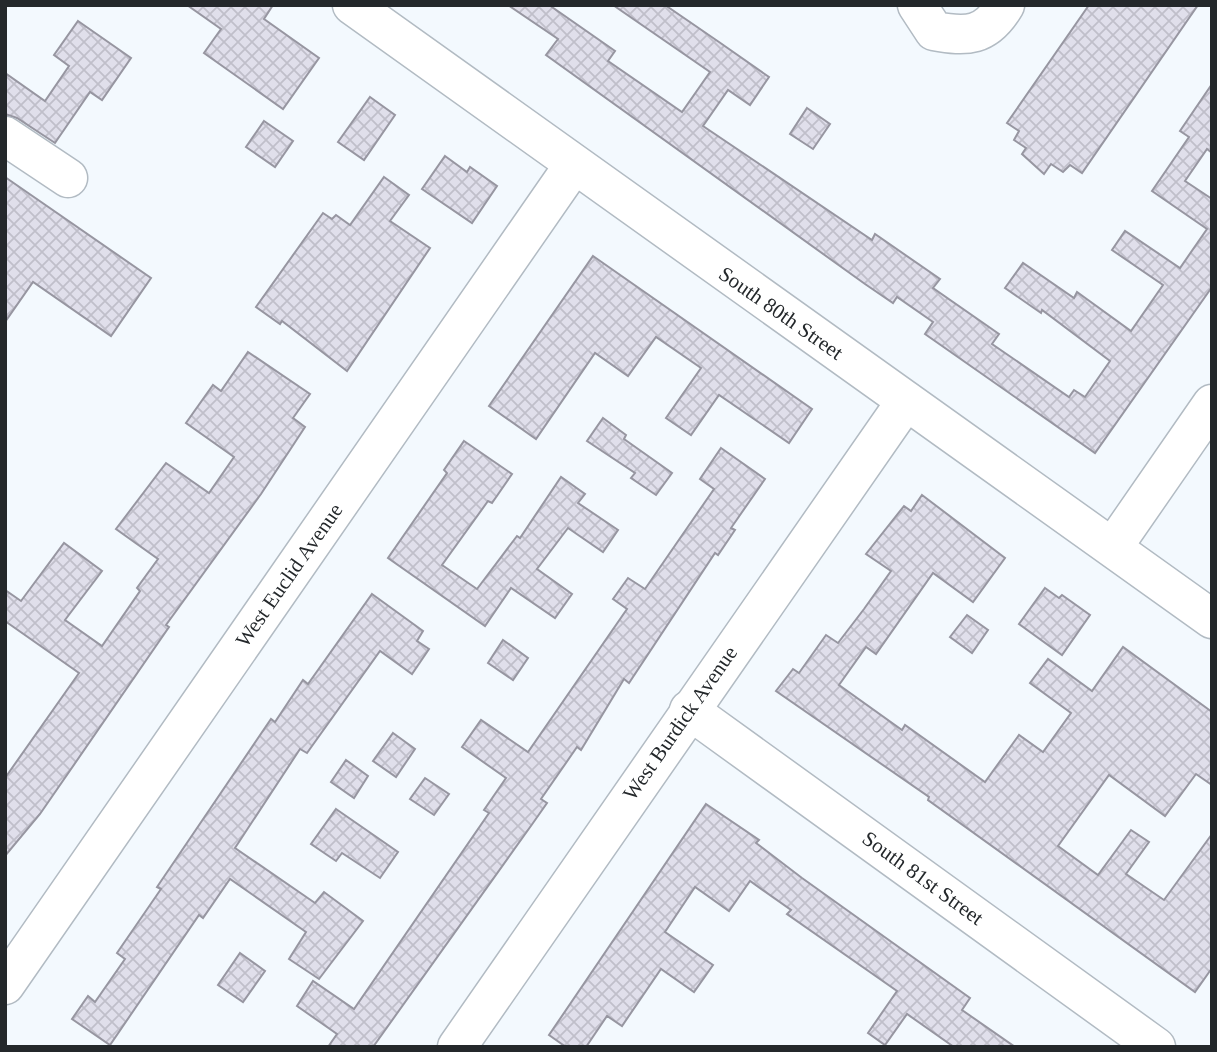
<svg xmlns="http://www.w3.org/2000/svg" width="1217" height="1052" font-family="Georgia,serif">
<defs>
<pattern id="building-cross-hatch" width="8" height="8" patternUnits="userSpaceOnUse" patternTransform="scale(1.75)"><rect width="8" height="8" fill="#e0dfeb"/><path d="M0 0l8 8M0 8l8-8" fill="none" stroke="#c0bfca"/></pattern>
</defs>
<rect width="100%" height="100%" fill="#f3f9fe"/>
<!-- building -->
<g fill="url(#building-cross-hatch)" stroke="#9796a1" stroke-width="2">
<path d="M 187,5 L 273,5 L 264,19 L 319,58 L 283,109 L 204,53 L 221,29 Z"/>
<path d="M 508,5 L 549,5 L 615,51 L 608,61 L 682,112 L 710,72 L 613,5 L 665,5 L 719,42 L 769,77 L 750,105 L 728,90 L 703,126 L 872,240 L 875,234 L 940,279 L 933,288 L 999,334 L 992,344 L 1069,397 L 1074,390 L 1085,397 L 1110,361 L 1042,310 L 1041,313 L 1005,288 L 1023,263 L 1074,298 L 1077,292 L 1131,331 L 1163,285 L 1112,250 L 1125,231 L 1180,268 L 1207,229 L 1152,191 L 1189,137 L 1180,131 L 1212,84 L 1212,153 L 1207,149 L 1185,181 L 1212,199 L 1212,287 L 1095,453 L 925,334 L 933,322 L 897,297 L 893,303 L 865,284 L 546,55 L 558,39 Z"/>
<path d="M 1089,5 L 1198,5 L 1082,173 L 1070,165 L 1063,172 L 1051,164 L 1044,174 L 1022,154 L 1026,148 L 1014,140 L 1019,131 L 1007,123 Z"/>
<path d="M 78,21 L 131,58 L 102,100 L 90,92 L 55,143 L 17,118 L 5,114 L 5,73 L 45,101 L 69,66 L 54,55 Z"/>
<path d="M 370,97 L 395,115 L 364,160 L 338,142 Z"/>
<path d="M 807,108 L 830,124 L 813,149 L 790,134 Z"/>
<path d="M 264,121 L 293,141 L 275,167 L 246,147 Z"/>
<path d="M 445,156 L 467,172 L 470,167 L 497,186 L 472,223 L 422,189 Z"/>
<path d="M 5,177 L 151,278 L 111,336 L 33,282 L 5,322 Z"/>
<path d="M 384,177 L 409,195 L 390,221 L 430,248 L 347,371 L 282,321 L 280,324 L 256,307 L 323,213 L 332,219 L 336,215 L 350,225 Z"/>
<path d="M 593,256 L 812,409 L 789,443 L 719,395 L 691,435 L 666,418 L 701,368 L 656,337 L 628,376 L 595,353 L 536,439 L 489,406 Z"/>
<path d="M 248,352 L 310,394 L 293,418 L 305,427 L 261,494 L 166,625 L 169,627 L 40,814 L 5,856 L 5,778 L 79,673 L 5,621 L 5,590 L 21,601 L 64,543 L 102,571 L 65,620 L 102,646 L 140,591 L 137,588 L 158,559 L 116,529 L 166,463 L 209,493 L 234,457 L 186,423 L 213,385 L 221,391 Z"/>
<path d="M 603,418 L 626,435 L 624,439 L 672,473 L 656,495 L 631,478 L 635,473 L 587,441 Z"/>
<path d="M 464,441 L 512,474 L 492,503 L 488,501 L 442,565 L 477,589 L 517,536 L 520,538 L 561,477 L 585,494 L 578,503 L 618,530 L 603,552 L 568,528 L 537,569 L 572,594 L 555,618 L 511,588 L 485,626 L 388,558 L 447,473 L 444,470 Z"/>
<path d="M 721,448 L 765,479 L 731,528 L 735,530 L 718,555 L 715,553 L 629,683 L 624,679 L 581,750 L 577,747 L 541,799 L 547,803 L 533,823 L 373,1047 L 328,1047 L 337,1034 L 297,1006 L 313,981 L 354,1009 L 489,813 L 484,810 L 506,778 L 462,747 L 481,720 L 528,752 L 627,609 L 613,599 L 628,578 L 645,589 L 714,489 L 700,479 Z"/>
<path d="M 922,495 L 1005,558 L 973,602 L 933,573 L 876,654 L 866,647 L 839,685 L 902,730 L 905,725 L 985,782 L 1019,735 L 1043,752 L 1071,713 L 1030,683 L 1048,659 L 1092,691 L 1123,647 L 1212,712 L 1212,785 L 1196,774 L 1165,816 L 1109,775 L 1058,846 L 1098,875 L 1131,830 L 1149,842 L 1126,874 L 1164,900 L 1212,834 L 1212,968 L 1195,992 L 928,800 L 929,797 L 776,691 L 793,669 L 799,673 L 826,635 L 838,643 L 864,609 L 891,571 L 866,554 L 904,506 L 911,511 Z"/>
<path d="M 1045,588 L 1059,598 L 1062,595 L 1090,615 L 1062,655 L 1019,624 Z"/>
<path d="M 372,594 L 423,631 L 417,641 L 429,649 L 412,674 L 380,651 L 307,753 L 300,749 L 235,848 L 315,903 L 324,892 L 363,921 L 319,979 L 289,959 L 306,932 L 230,879 L 203,918 L 199,915 L 110,1045 L 72,1019 L 88,996 L 95,1002 L 125,959 L 117,953 L 161,889 L 157,887 L 271,719 L 275,722 L 303,680 L 308,684 Z"/>
<path d="M 967,615 L 988,630 L 972,653 L 950,637 Z"/>
<path d="M 503,640 L 528,658 L 513,680 L 488,663 Z"/>
<path d="M 393,733 L 415,749 L 396,777 L 373,761 Z"/>
<path d="M 346,760 L 368,776 L 354,798 L 331,782 Z"/>
<path d="M 425,778 L 449,794 L 434,815 L 410,799 Z"/>
<path d="M 706,804 L 759,840 L 756,843 L 802,878 L 970,998 L 962,1010 L 1015,1047 L 954,1047 L 907,1014 L 885,1045 L 868,1033 L 897,991 L 787,914 L 791,910 L 750,881 L 729,911 L 695,887 L 665,932 L 713,965 L 694,992 L 661,969 L 622,1026 L 607,1016 L 586,1047 L 566,1047 L 549,1035 Z"/>
<path d="M 336,809 L 398,852 L 380,878 L 342,853 L 336,861 L 311,844 Z"/>
<path d="M 240,953 L 265,971 L 243,1002 L 218,985 Z"/>
</g>
<g fill="none" stroke-linecap="round" stroke-linejoin="round">
<!-- minor casing -->
<g stroke="#b2bbc3" stroke-width="41">
<g id="minor">
<path d="M 352,5 L 1212,619"/>
<path d="M 917,5 L 934,31 C 967,37 986,37 1005,5"/>
<path d="M 5,136 L 68,178"/>
<path d="M 1113,547 L 1212,404"/>
<path d="M 689,710 L 1156,1047"/>
<path d="M 5,985 L 573,166"/>
<path d="M 457,1047 L 906,401"/>
</g>
</g>
<!-- minor -->
<use href="#minor" stroke="#fff" stroke-width="38"/>
</g>
<g text-anchor="middle" dominant-baseline="central" stroke-width="6" stroke-linejoin="round" paint-order="stroke">
<!-- street labels -->
<g font-size="21" fill="#24282b" stroke="#fff">
<text transform="translate(781 313) rotate(35)">South 80th Street</text>
<text transform="translate(289 575) rotate(-55)">West Euclid Avenue</text>
<text transform="translate(680 723) rotate(-55)">West Burdick Avenue</text>
<text transform="translate(923 878) rotate(36)">South 81st Street</text>
</g>
</g>
<!-- border -->
<rect width="1217" height="1052" fill="none" stroke="#24282b" stroke-width="14"/>
</svg>
